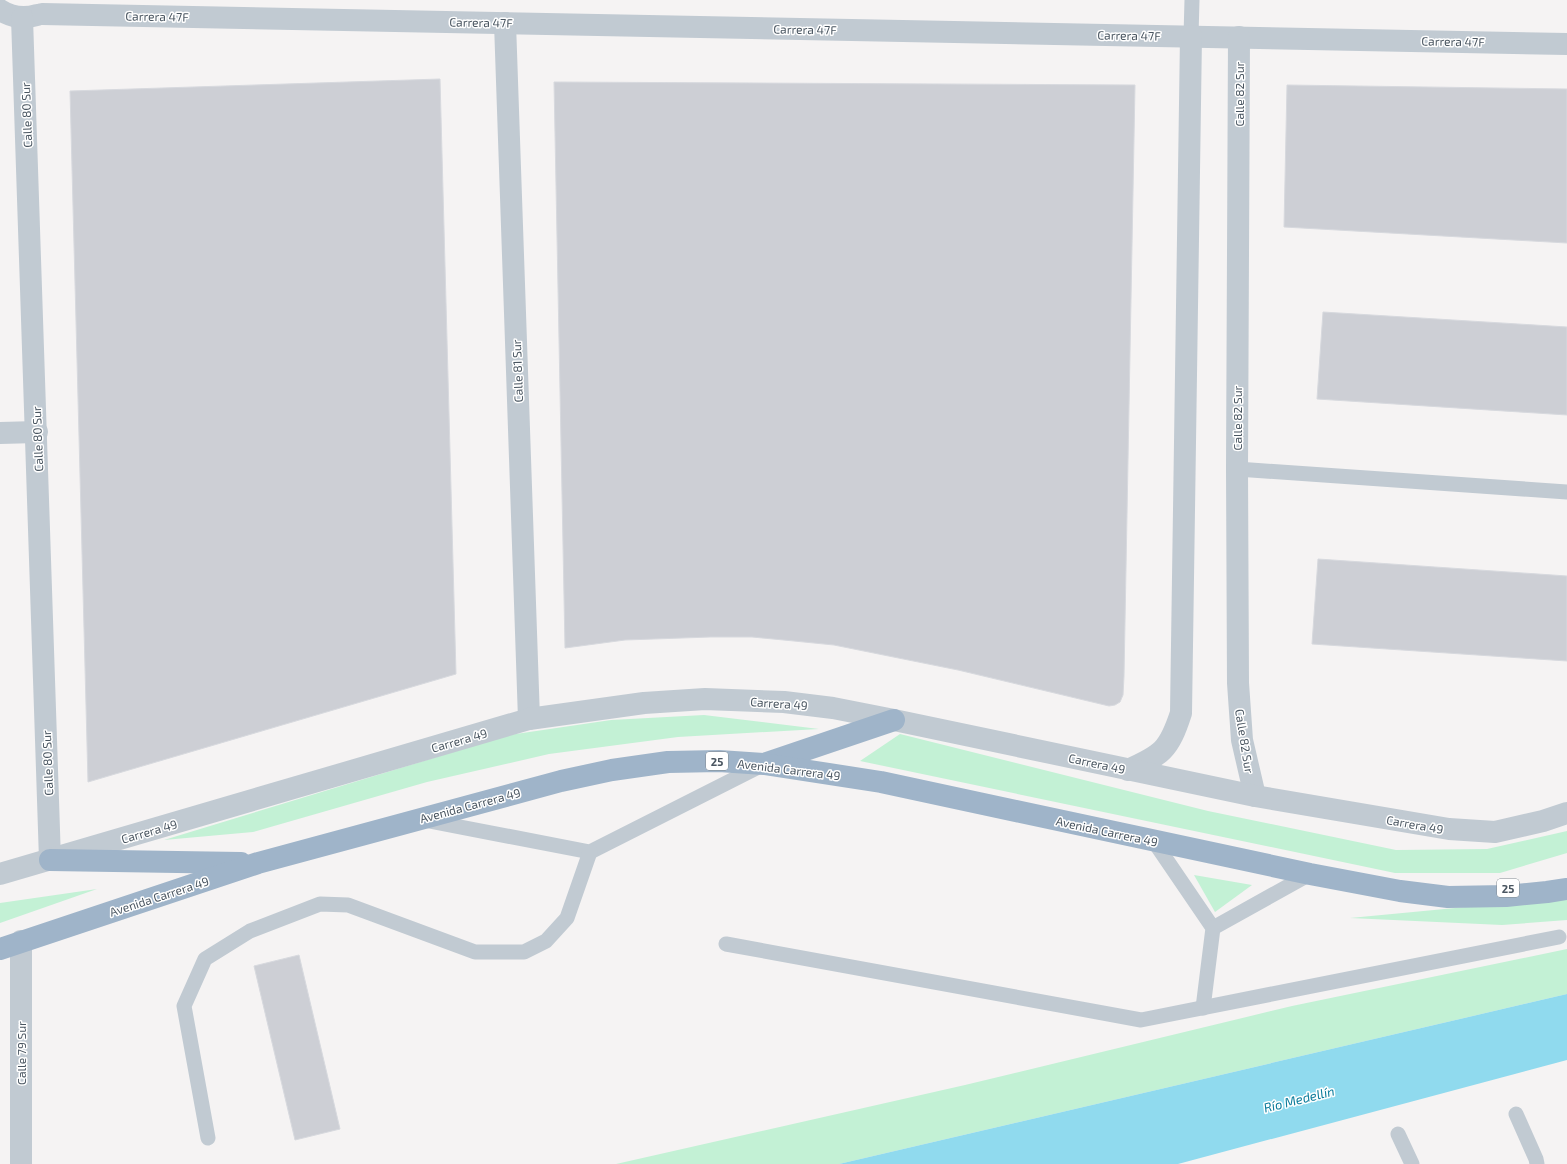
<svg xmlns="http://www.w3.org/2000/svg" width="1567" height="1164" font-family="'Exo 2',sans-serif">
<rect width="100%" height="100%" fill="#f5f3f3"/>
<!-- green -->
<g fill="#c3f1d5">
<path d="M 704,715 L 819,729 L 678,737 L 549,754 L 427,782 L 253,832 L 164,840 L 509,735 L 611,720 Z"/>
<path d="M 900,734 L 1208,811 L 1396,850 L 1487,849 L 1567,831 L 1567,853 L 1500,873 L 1395,873 L 860,761 Z"/>
<path d="M 1194,875 L 1252,885 L 1215,912 Z"/>
<path d="M 97,889 L 0,923 L 0,903 Z"/>
<path d="M 1567,895 L 1567,920 L 1502,925 L 1350,918 L 1529,901 Z"/>
<path d="M 1567,949 L 1567,994 L 839,1164 L 616,1164 L 965,1085 L 1292,1006 Z"/>
</g>
<!-- water -->
<path fill="#90daee" d="M 1567,994 L 1567,1060 L 1178,1164 L 839,1164 Z"/>
<!-- building -->
<g fill="#cdcfd5" stroke="#d7d9de">
<path d="M 440,79 L 456,674 L 88,782 L 70,91 Z"/>
<path d="M 554,82 L 1135,85 L 1124,676 L 1123,695 L 1120,702 L 1115,705 L 1109,706 L 958,670 L 834,645 L 794,641 L 752,637 L 710,637 L 625,640 L 565,648 Z"/>
<path d="M 1287,85 L 1567,89 L 1567,243 L 1284,227 Z"/>
<path d="M 1323,312 L 1567,327 L 1567,415 L 1317,399 Z"/>
<path d="M 1318,559 L 1567,576 L 1567,661 L 1312,644 Z"/>
<path d="M 299,955 L 340,1129 L 295,1140 L 254,966 Z"/>
</g>
<g fill="none" stroke-linecap="round" stroke-linejoin="round">
<!-- service -->
<g stroke="#c1cad2" stroke-width="15">
<path d="M 1191,36 L 1192,0"/>
<path d="M 1237,469 L 1567,492"/>
<path d="M 424,820 L 590,852 L 762,765"/>
<path d="M 1153,840 L 1213,928 L 1203,1008"/>
<path d="M 1213,928 L 1310,874"/>
<path d="M 726,944 L 1141,1020 L 1559,937"/>
<path d="M 1516,1114 L 1536,1159 L 1537,1164"/>
<path d="M 1398,1134 L 1412,1164"/>
<path d="M 208,1138 L 184,1006 L 205,959 L 250,931 L 320,904 L 348,905 L 475,952 L 524,952 L 546,941 L 567,918 L 590,852"/>
</g>
<!-- minor -->
<g stroke="#c1cad2" stroke-width="22">
<path d="M 0,10 C 11,17 24,19 37,15"/>
<path d="M 42,14 L 1567,44"/>
<path d="M 22,18 L 50,860"/>
<path d="M 505,23 L 529,719"/>
<path d="M 1239,37 L 1237,469 L 1238,683 L 1242,740 L 1255,796"/>
<path d="M 0,433 L 37,432"/>
<path d="M 1128,770 C 1162,755 1169,750 1181,713 L 1191,36"/>
<path d="M 0,874 L 529,719 L 644,703 L 705,699 L 784,702 L 833,708 L 894,720 L 1255,796 L 1449,829 L 1495,832 L 1543,821 L 1567,813"/>
</g>
<!-- tertiary -->
<path stroke="#c1cad2" stroke-width="22" d="M 21,941 L 21,1164"/>
<!-- trunk -->
<g stroke="#9fb4c9" stroke-width="22">
<path d="M 767,763 L 894,720"/>
<path d="M 50,860 L 241,863"/>
<path d="M 0,949 L 258,863 L 561,781 L 612,770 L 668,762 L 719,761 L 764,764 L 881,782 L 1310,874 L 1400,891 L 1448,897 L 1506,896 L 1547,892 L 1567,889"/>
</g>
</g>
<g text-anchor="middle" dominant-baseline="central" stroke-width="3" stroke-linejoin="round" paint-order="stroke">
<!-- shield labels -->
<g fill="#fff" stroke="#808990" stroke-width="1">
<rect x="706" y="752" width="22" height="18" rx="3"/>
<rect x="1497" y="879" width="22" height="18" rx="3"/>
</g>
<g font-size="11" font-weight="bold" fill="#4a5661">
<text x="717" y="761">25</text>
<text x="1508" y="888">25</text>
</g>
<!-- street labels -->
<g font-size="12" fill="#4a5661" stroke="#fff">
<text transform="translate(157 16) rotate(1)">Carrera 47F</text>
<text transform="translate(481 22) rotate(1)">Carrera 47F</text>
<text transform="translate(805 29) rotate(1)">Carrera 47F</text>
<text transform="translate(1129 35) rotate(1)">Carrera 47F</text>
<text transform="translate(1453 41) rotate(1)">Carrera 47F</text>
<text transform="translate(1239 94) rotate(-90)">Calle 82 Sur</text>
<text transform="translate(26 115) rotate(-92)">Calle 80 Sur</text>
<text transform="translate(517 371) rotate(-92)">Calle 81 Sur</text>
<text transform="translate(1237 418) rotate(-90)">Calle 82 Sur</text>
<text transform="translate(37 439) rotate(-92)">Calle 80 Sur</text>
<text transform="translate(779 703) rotate(4)">Carrera 49</text>
<text transform="translate(459 740) rotate(-16)">Carrera 49</text>
<text transform="translate(1245 741) rotate(81)">Calle 82 Sur</text>
<text transform="translate(47 763) rotate(-92)">Calle 80 Sur</text>
<text transform="translate(1097 763) rotate(12)">Carrera 49</text>
<text transform="translate(789 769) rotate(7)">Avenida Carrera 49</text>
<text transform="translate(470 805) rotate(-15)">Avenida Carrera 49</text>
<text transform="translate(1415 824) rotate(10)">Carrera 49</text>
<text transform="translate(149 831) rotate(-16)">Carrera 49</text>
<text transform="translate(1107 831) rotate(12)">Avenida Carrera 49</text>
<text transform="translate(159 896) rotate(-18)">Avenida Carrera 49</text>
<text transform="translate(21 1053) rotate(-90)">Calle 79 Sur</text>
</g>
<!-- water labels -->
<g font-size="13" font-style="italic" fill="#0c7c9b" stroke="#fff">
<text transform="translate(1299 1099) rotate(-14)">Río Medellín</text>
</g>
</g>
</svg>
